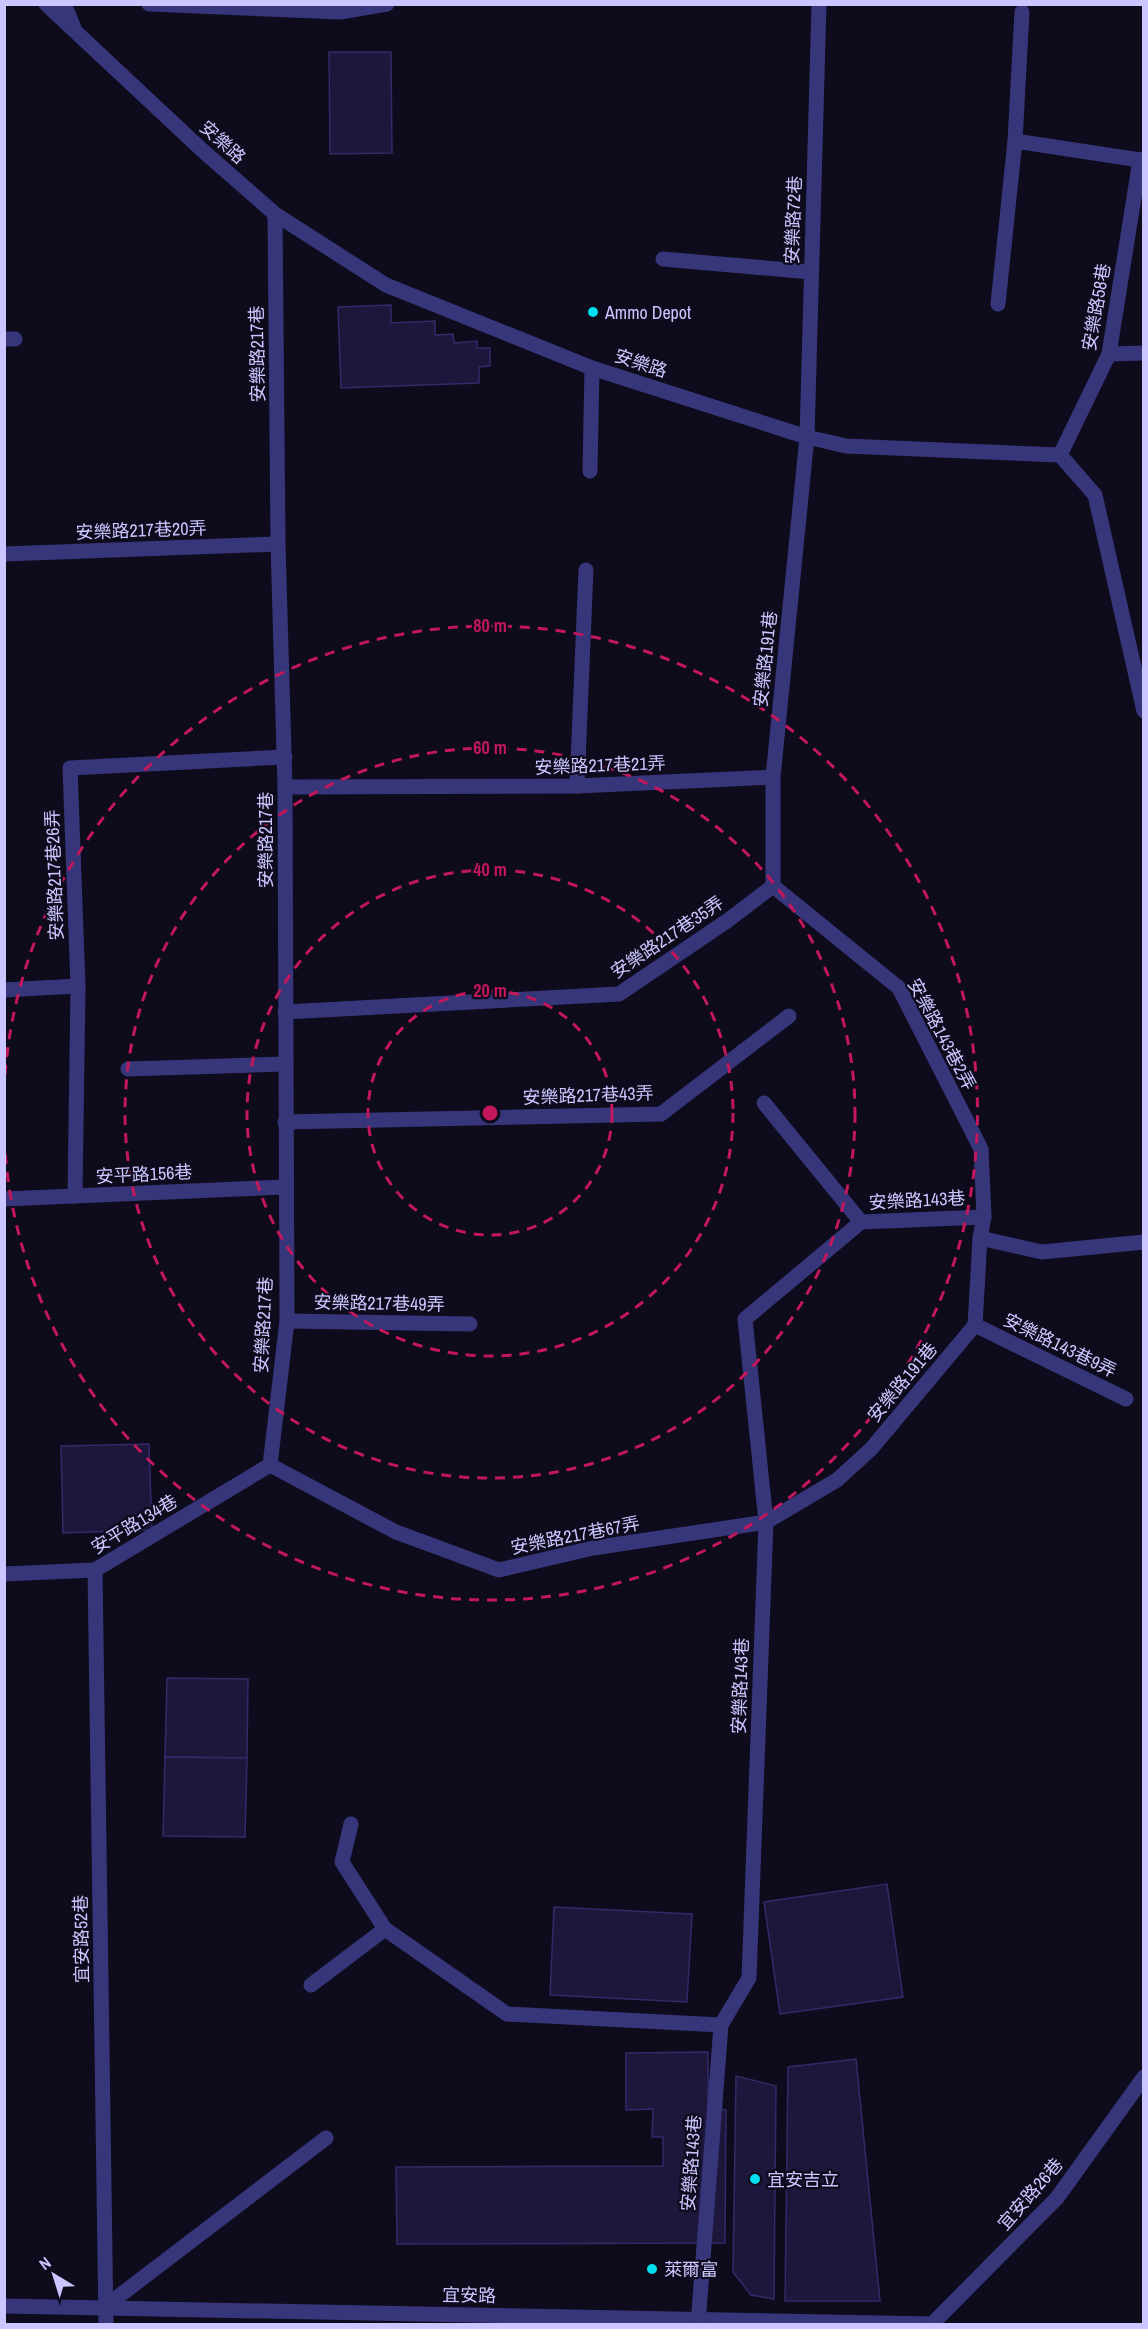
<svg xmlns="http://www.w3.org/2000/svg" width="1148" height="2329" font-family="'Archivo Narrow','Noto Sans TC',sans-serif">
<rect width="100%" height="100%" fill="#0d0b1c"/>
<!-- building -->
<g fill="#1e173c" stroke="#342969" stroke-width="1.5">
<path d="M 329,52 L 391,52 L 392,153 L 330,154 Z"/>
<path d="M 391,305 L 391,323 L 435,321 L 435,335 L 453,334 L 454,343 L 477,341 L 477,348 L 490,348 L 490,366 L 479,367 L 479,383 L 341,388 L 338,307 Z"/>
<path d="M 149,1444 L 152,1530 L 63,1533 L 61,1446 Z"/>
<path d="M 167,1678 L 248,1679 L 247,1758 L 165,1757 Z"/>
<path d="M 165,1757 L 247,1758 L 245,1837 L 163,1836 Z"/>
<path d="M 887,1884 L 903,1997 L 780,2014 L 764,1902 Z"/>
<path d="M 554,1907 L 692,1914 L 687,2002 L 550,1995 Z"/>
<path d="M 708,2052 L 708,2109 L 726,2110 L 725,2243 L 397,2244 L 396,2167 L 663,2166 L 663,2137 L 652,2137 L 653,2109 L 626,2110 L 626,2053 Z"/>
<path d="M 856,2059 L 880,2301 L 785,2301 L 788,2067 Z"/>
<path d="M 736,2076 L 776,2086 L 774,2299 L 751,2295 L 733,2272 Z"/>
</g>
<g fill="none" stroke-linecap="round" stroke-linejoin="round">
<!-- minor -->
<g stroke="#37367b" stroke-width="15">
<path d="M 46,4 L 202,150 L 275,214 L 386,285 L 592,368 L 807,437 L 846,446 L 1060,455 L 1095,495 L 1144,711"/>
<path d="M 64,4 L 74,28"/>
<path d="M 149,4 L 340,12 L 387,4"/>
<path d="M 1015,141 L 1022,12"/>
<path d="M 663,259 L 811,272"/>
<path d="M 998,304 L 1015,141 L 1140,160"/>
<path d="M 4,339 L 15,339"/>
<path d="M 1109,354 L 1144,353"/>
<path d="M 1060,455 L 1109,354 L 1140,160 L 1144,159"/>
<path d="M 590,471 L 592,368"/>
<path d="M 4,554 L 278,544"/>
<path d="M 577,786 L 586,570"/>
<path d="M 285,787 L 577,786 L 773,777"/>
<path d="M 773,886 L 773,777 L 807,437 L 819,4"/>
<path d="M 4,990 L 78,986"/>
<path d="M 285,1012 L 619,994 L 727,921 L 773,886"/>
<path d="M 128,1069 L 285,1064"/>
<path d="M 764,1103 L 861,1222"/>
<path d="M 285,1122 L 661,1114 L 789,1016"/>
<path d="M 75,1196 L 78,986 L 70,768 L 285,757"/>
<path d="M 4,1199 L 285,1187"/>
<path d="M 980,1238 L 1042,1252 L 1144,1242"/>
<path d="M 287,1321 L 470,1324"/>
<path d="M 975,1325 L 1126,1399"/>
<path d="M 270,1465 L 396,1532 L 499,1570 L 593,1548 L 766,1522 L 837,1480 L 871,1449 L 975,1325 L 980,1238 L 984,1217 L 981,1149 L 899,988 L 773,886"/>
<path d="M 270,1465 L 287,1321 L 285,787 L 278,544 L 275,214"/>
<path d="M 95,1570 L 106,2324"/>
<path d="M 4,1574 L 95,1570 L 270,1465"/>
<path d="M 351,1824 L 342,1862 L 385,1929 L 507,2014 L 721,2025"/>
<path d="M 311,1985 L 385,1929"/>
<path d="M 4,2306 L 933,2324"/>
<path d="M 106,2306 L 326,2138"/>
<path d="M 698,2324 L 721,2025 L 749,1978 L 766,1522 L 745,1319 L 861,1222 L 984,1217"/>
<path d="M 932,2324 L 1057,2198 L 1144,2077"/>
</g>
</g>
<!-- distance rings -->
<g fill="none" stroke="#c2185b" stroke-width="3" stroke-dasharray="10 8">
<circle cx="490" cy="1113" r="122"/>
<circle cx="490" cy="1113" r="243"/>
<circle cx="490" cy="1113" r="365"/>
<path d="M5 1075A487 487 0 1 1 5 1151"/>
</g>
<!-- markers -->
<g fill="#00def0" stroke="#0d0b1c" stroke-width="2">
<circle cx="593" cy="312" r="6"/>
<circle cx="755" cy="2179" r="6"/>
<circle cx="652" cy="2269" r="6"/>
</g>
<g text-anchor="middle" dominant-baseline="central" stroke-width="4.5" stroke-linejoin="round" paint-order="stroke">
<!-- street labels -->
<g font-size="18" fill="#cbc6ff" stroke="#0d0b1c">
<text transform="translate(223 142) rotate(42)">安樂路</text>
<text transform="translate(793 220) rotate(-88)">安樂路72巷</text>
<text transform="translate(1096 307) rotate(-80)">安樂路58巷</text>
<text transform="translate(257 354) rotate(-91)">安樂路217巷</text>
<text transform="translate(641 363) rotate(18)">安樂路</text>
<text transform="translate(141 530) rotate(-2)">安樂路217巷20弄</text>
<text transform="translate(765 659) rotate(-84)">安樂路191巷</text>
<text transform="translate(600 765) rotate(-2)">安樂路217巷21弄</text>
<text transform="translate(265 840) rotate(-90)">安樂路217巷</text>
<text transform="translate(54 875) rotate(-92)">安樂路217巷26弄</text>
<text transform="translate(667 937) rotate(-34)">安樂路217巷35弄</text>
<text transform="translate(942 1034) rotate(62)">安樂路143巷2弄</text>
<text transform="translate(588 1095) rotate(-2)">安樂路217巷43弄</text>
<text transform="translate(144 1174) rotate(-3)">安平路156巷</text>
<text transform="translate(917 1200) rotate(-3)">安樂路143巷</text>
<text transform="translate(379 1303) rotate(1)">安樂路217巷49弄</text>
<text transform="translate(263 1325) rotate(-87)">安樂路217巷</text>
<text transform="translate(1060 1345) rotate(26)">安樂路143巷9弄</text>
<text transform="translate(902 1382) rotate(-50)">安樂路191巷</text>
<text transform="translate(134 1524) rotate(-31)">安平路134巷</text>
<text transform="translate(575 1535) rotate(-11)">安樂路217巷67弄</text>
<text transform="translate(740 1686) rotate(-88)">安樂路143巷</text>
<text transform="translate(81 1939) rotate(-91)">宜安路52巷</text>
<text transform="translate(691 2163) rotate(-86)">安樂路143巷</text>
<text transform="translate(1030 2194) rotate(-49)">宜安路26巷</text>
<text transform="translate(469 2295) rotate(1)">宜安路</text>
</g>
<!-- poi labels -->
<g font-size="18" fill="#cbc6ff" stroke="#0d0b1c" text-anchor="start">
<text x="605" y="312">Ammo Depot</text>
<text x="767" y="2179">宜安吉立</text>
<text x="664" y="2269">萊爾富</text>
</g>
</g>
<circle cx="490" cy="1113" r="9" fill="#c2185b" stroke="#0d0b1c" stroke-width="3"/>
<g font-size="18" text-anchor="middle" font-weight="bold" fill="#c2185b" stroke="#0d0b1c" stroke-width="4.5" stroke-linejoin="round" paint-order="stroke">
<text x="490" y="632">80 m</text>
<text x="490" y="754">60 m</text>
<text x="490" y="876">40 m</text>
<text x="490" y="997">20 m</text>
</g>
<!-- border -->
<rect width="1148" height="2329" fill="none" stroke="#cbc6ff" stroke-width="12"/>
<!-- north arrow -->
<g transform="translate(54 2275) rotate(322)" stroke="#0d0b1c" stroke-width="4.5" paint-order="stroke">
<path d="M0-4.5L10 22L0 15L-10 22Z" fill="#cbc6ff"/>
<text y="-9" font-size="16" font-weight="bold" text-anchor="middle" fill="#cbc6ff">N</text>
</g>
</svg>
